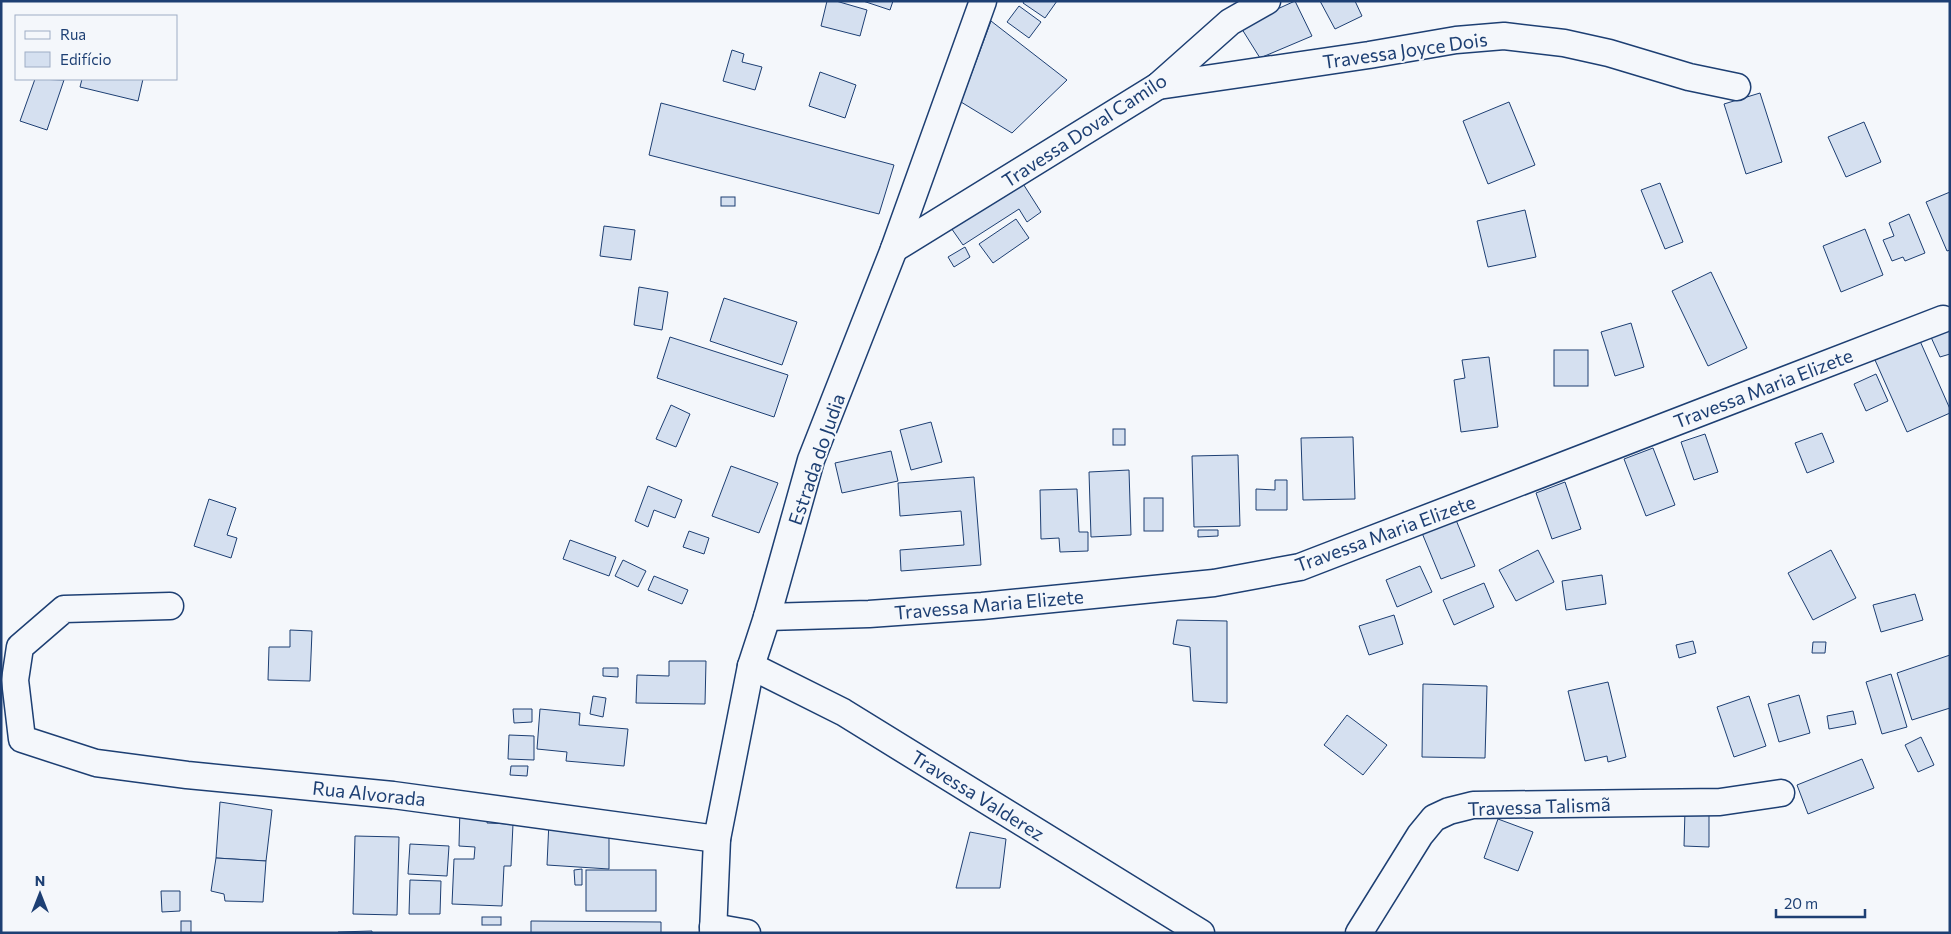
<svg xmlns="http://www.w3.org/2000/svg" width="1951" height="934" font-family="Commissioner,sans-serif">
<rect width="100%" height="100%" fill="#f4f7fb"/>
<!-- building -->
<g fill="#d5e0f0" stroke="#1d3f73">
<path d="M 827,1 L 836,1 L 867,10 L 860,36 L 821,26 Z"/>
<path d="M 863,1 L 893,1 L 890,10 Z"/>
<path d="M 1024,1 L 1057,1 L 1045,18 L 1023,3 Z"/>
<path d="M 1295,1 L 1312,36 L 1260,58 L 1240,26 Z"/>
<path d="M 1320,1 L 1355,1 L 1362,16 L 1335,29 Z"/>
<path d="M 1019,6 L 1041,22 L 1029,38 L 1007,22 Z"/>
<path d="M 991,21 L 1067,80 L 1012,133 L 961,102 Z"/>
<path d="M 732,50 L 744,54 L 742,62 L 762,67 L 755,90 L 723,81 Z"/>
<path d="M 820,72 L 856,85 L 845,118 L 809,106 Z"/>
<path d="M 35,79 L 64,80 L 47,130 L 20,121 Z"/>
<path d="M 82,79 L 143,79 L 138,101 L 80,87 Z"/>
<path d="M 1760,93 L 1782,162 L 1746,174 L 1724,104 Z"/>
<path d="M 1509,102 L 1535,165 L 1488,184 L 1463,121 Z"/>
<path d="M 661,103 L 894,165 L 879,214 L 649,155 Z"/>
<path d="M 1864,122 L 1881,162 L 1846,177 L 1828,137 Z"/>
<path d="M 1020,179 L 1041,212 L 1027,222 L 1019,209 L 963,245 L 949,225 Z"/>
<path d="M 1660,183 L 1683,242 L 1665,249 L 1641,190 Z"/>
<path d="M 1950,192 L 1950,250 L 1947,251 L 1926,202 Z"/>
<rect x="721" y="197" width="14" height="9"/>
<path d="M 1525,210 L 1536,257 L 1488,267 L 1477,221 Z"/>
<path d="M 1909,214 L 1925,253 L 1905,261 L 1903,257 L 1892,261 L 1883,240 L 1894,236 L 1889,223 Z"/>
<path d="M 1016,219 L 1029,238 L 993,263 L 979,244 Z"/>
<path d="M 604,226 L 635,230 L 631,260 L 600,256 Z"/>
<path d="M 1865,229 L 1883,275 L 1841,292 L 1823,246 Z"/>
<path d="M 965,247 L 970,257 L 954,267 L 948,257 Z"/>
<path d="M 1711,272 L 1747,348 L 1708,366 L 1672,291 Z"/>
<path d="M 639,287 L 668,292 L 662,330 L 634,325 Z"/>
<path d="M 724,298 L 797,322 L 782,365 L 710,341 Z"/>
<path d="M 1631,323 L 1644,367 L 1615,376 L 1601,332 Z"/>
<path d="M 1950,327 L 1950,354 L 1940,357 L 1930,335 Z"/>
<path d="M 670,337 L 788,375 L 774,417 L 657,378 Z"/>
<path d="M 1920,341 L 1950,409 L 1950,413 L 1907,432 L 1875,360 Z"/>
<rect x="1554" y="350" width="34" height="36"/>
<path d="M 1489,357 L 1498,427 L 1461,432 L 1454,380 L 1465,378 L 1462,360 Z"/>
<path d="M 1876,374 L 1888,401 L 1866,411 L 1854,384 Z"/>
<path d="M 671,405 L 690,414 L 676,447 L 656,439 Z"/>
<path d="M 931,422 L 942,462 L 911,470 L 900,430 Z"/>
<rect x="1113" y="429" width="12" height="16"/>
<path d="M 1822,433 L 1834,462 L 1807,473 L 1795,443 Z"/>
<path d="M 1705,434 L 1718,472 L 1694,480 L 1681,442 Z"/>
<path d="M 1353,437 L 1355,499 L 1303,500 L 1301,438 Z"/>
<path d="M 1653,448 L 1675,505 L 1646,516 L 1624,459 Z"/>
<path d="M 891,451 L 898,481 L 842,493 L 835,463 Z"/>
<path d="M 1238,455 L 1240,526 L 1194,527 L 1192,456 Z"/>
<path d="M 731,466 L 778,483 L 759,533 L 712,516 Z"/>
<path d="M 1129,470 L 1131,535 L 1091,537 L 1089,472 Z"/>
<path d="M 974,477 L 981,565 L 901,571 L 900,550 L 964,545 L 961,511 L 900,516 L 898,483 Z"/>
<path d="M 1275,480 L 1287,480 L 1287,510 L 1256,510 L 1256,489 L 1275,490 Z"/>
<path d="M 1565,482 L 1581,529 L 1552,539 L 1536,493 Z"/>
<path d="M 648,486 L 682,500 L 675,518 L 654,510 L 648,527 L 635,521 Z"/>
<path d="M 1077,489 L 1079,532 L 1088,532 L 1088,551 L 1060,552 L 1059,538 L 1041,539 L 1040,490 Z"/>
<rect x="1144" y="498" width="19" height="33"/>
<path d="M 209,499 L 236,508 L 227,535 L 237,538 L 231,558 L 194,546 Z"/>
<path d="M 1456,520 L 1475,566 L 1441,579 L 1422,533 Z"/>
<path d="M 1198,530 L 1218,530 L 1218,536 L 1198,537 Z"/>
<path d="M 689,531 L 709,538 L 704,554 L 683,547 Z"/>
<path d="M 570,540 L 616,557 L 609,576 L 563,559 Z"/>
<path d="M 1538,550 L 1554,582 L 1516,601 L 1499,570 Z"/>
<path d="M 1831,550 L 1856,598 L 1813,620 L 1788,573 Z"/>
<path d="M 623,560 L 646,571 L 638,587 L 615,576 Z"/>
<path d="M 1420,566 L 1432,592 L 1397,607 L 1386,580 Z"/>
<path d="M 1602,575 L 1606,604 L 1566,610 L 1562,581 Z"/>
<path d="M 654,576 L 688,590 L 682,604 L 648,590 Z"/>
<path d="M 1484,583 L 1494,607 L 1454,625 L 1443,600 Z"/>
<path d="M 1915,594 L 1923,620 L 1881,632 L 1873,605 Z"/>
<path d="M 1394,615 L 1403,644 L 1369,655 L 1359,626 Z"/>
<path d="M 1177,620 L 1227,621 L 1227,703 L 1193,701 L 1190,647 L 1173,644 Z"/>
<path d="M 290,630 L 312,631 L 310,681 L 268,680 L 269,647 L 290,647 Z"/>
<path d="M 1693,641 L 1696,653 L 1679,658 L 1676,645 Z"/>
<path d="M 1813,642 L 1826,642 L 1825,653 L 1812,653 Z"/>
<path d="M 1950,655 L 1950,708 L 1912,720 L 1897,673 Z"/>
<path d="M 669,661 L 706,661 L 705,704 L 636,703 L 637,675 L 669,676 Z"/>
<path d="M 603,668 L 618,668 L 618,677 L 603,676 Z"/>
<path d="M 1891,674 L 1907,727 L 1882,734 L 1866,682 Z"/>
<path d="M 1608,682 L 1626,757 L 1608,762 L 1607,756 L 1585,761 L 1568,691 Z"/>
<path d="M 1423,684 L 1487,686 L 1485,758 L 1422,757 Z"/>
<path d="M 1799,695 L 1810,733 L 1779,742 L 1768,704 Z"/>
<path d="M 593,696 L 606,698 L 603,717 L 590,714 Z"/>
<path d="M 1749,696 L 1766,746 L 1734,757 L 1717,707 Z"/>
<path d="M 513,709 L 532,709 L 532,722 L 514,723 Z"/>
<path d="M 540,709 L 580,713 L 579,725 L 628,729 L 624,766 L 566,761 L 567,752 L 537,749 Z"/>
<path d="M 1853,711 L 1856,724 L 1829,729 L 1827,716 Z"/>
<path d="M 1347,715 L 1387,745 L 1363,775 L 1324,745 Z"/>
<path d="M 509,735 L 534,736 L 534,760 L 508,759 Z"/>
<path d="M 1921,737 L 1934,765 L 1918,772 L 1905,745 Z"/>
<path d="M 1862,759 L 1874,788 L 1808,814 L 1797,785 Z"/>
<path d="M 511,766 L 528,766 L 527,776 L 510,775 Z"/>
<path d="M 220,802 L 272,810 L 266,861 L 216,858 Z"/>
<path d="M 460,807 L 489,811 L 487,823 L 513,824 L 511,866 L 504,866 L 502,906 L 452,904 L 454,859 L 474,859 L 475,847 L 459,846 Z"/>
<path d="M 1685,810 L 1709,810 L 1709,847 L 1684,846 Z"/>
<path d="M 1498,819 L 1533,832 L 1518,871 L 1484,858 Z"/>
<path d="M 549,821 L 609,830 L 609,869 L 547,865 Z"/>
<path d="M 970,832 L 1006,839 L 1000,888 L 956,888 Z"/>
<path d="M 355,836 L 399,837 L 397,915 L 353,914 Z"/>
<path d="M 410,844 L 449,846 L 447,876 L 408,874 Z"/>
<path d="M 216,858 L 266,861 L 263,902 L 225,901 L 224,894 L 211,891 Z"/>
<path d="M 582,869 L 582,885 L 575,885 L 574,870 Z"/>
<rect x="586" y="870" width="70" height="41"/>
<path d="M 410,880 L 441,881 L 440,914 L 409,914 Z"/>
<path d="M 161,891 L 180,891 L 180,911 L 162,912 Z"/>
<rect x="482" y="917" width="19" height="8"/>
<rect x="181" y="921" width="10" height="12"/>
<path d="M 531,921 L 661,922 L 661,933 L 531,933 Z"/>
<path d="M 372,931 L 372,933 L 338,933 L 338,932 Z"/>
</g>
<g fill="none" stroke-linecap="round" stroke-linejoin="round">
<!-- minor casing -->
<g stroke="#1d3f73" stroke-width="29">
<g id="minor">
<path d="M 1158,86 L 1369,55 L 1456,40 L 1504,36 L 1564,43 L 1609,53 L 1689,77 L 1737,87"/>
<path d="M 894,249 L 1158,86 L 1230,22 L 1267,1"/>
<path d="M 170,606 L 64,609 L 20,647 L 15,680 L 22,739 L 96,763 L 187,775 L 393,795 L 717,839"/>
<path d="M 767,617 L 869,614 L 982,606 L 1214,583 L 1300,567 L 1943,319"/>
<path d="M 751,666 L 843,712 L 1201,933"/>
<path d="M 713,927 L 747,933"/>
<path d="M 713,933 L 717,839 L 751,666 L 767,617 L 811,460 L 894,249 L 983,1"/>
<path d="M 1359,933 L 1420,835 L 1434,818 L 1449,811 L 1473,805 L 1720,802 L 1781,793"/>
</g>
</g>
<!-- minor -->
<use href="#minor" stroke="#f4f7fb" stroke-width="26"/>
</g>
<g text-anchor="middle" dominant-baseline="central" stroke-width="4" stroke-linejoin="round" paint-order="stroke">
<!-- street labels -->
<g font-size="19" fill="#1d3f73" stroke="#f4f7fb">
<text transform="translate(1405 50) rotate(-8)">Travessa Joyce Dois</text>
<text transform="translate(1084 130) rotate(-33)">Travessa Doval Camilo</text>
<text transform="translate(1763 388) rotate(-21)">Travessa Maria Elizete</text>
<text transform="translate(816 459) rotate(-71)">Estrada do Judia</text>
<text transform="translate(1385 533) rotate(-20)">Travessa Maria Elizete</text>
<text transform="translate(989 604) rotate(-5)">Travessa Maria Elizete</text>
<text transform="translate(369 793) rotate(6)">Rua Alvorada</text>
<text transform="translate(978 795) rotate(32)">Travessa Valderez</text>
<text transform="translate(1539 806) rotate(-2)">Travessa Talismã</text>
</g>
</g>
<!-- border -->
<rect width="1951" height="934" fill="none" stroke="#1d3f73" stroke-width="5"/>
<!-- legend -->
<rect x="15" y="15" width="162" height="65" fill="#f4f7fb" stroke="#9eadc5"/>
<rect x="25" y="31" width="25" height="8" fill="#f4f7fb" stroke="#9eadc5"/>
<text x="60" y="40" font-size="15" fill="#1d3f73">Rua</text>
<rect x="25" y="52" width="25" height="15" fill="#d5e0f0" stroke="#9eadc5"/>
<text x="60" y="65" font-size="15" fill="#1d3f73">Edifício</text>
<!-- north arrow -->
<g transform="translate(40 894)" stroke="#f4f7fb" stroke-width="4" paint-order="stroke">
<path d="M0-4L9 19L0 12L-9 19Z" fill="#1d3f73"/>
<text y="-8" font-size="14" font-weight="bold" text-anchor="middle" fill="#1d3f73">N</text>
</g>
<!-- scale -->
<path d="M1776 909v8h89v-8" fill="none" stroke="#1d3f73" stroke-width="2.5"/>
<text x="1784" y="909" font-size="15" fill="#1d3f73" stroke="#f4f7fb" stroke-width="4" paint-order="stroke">20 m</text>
</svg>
